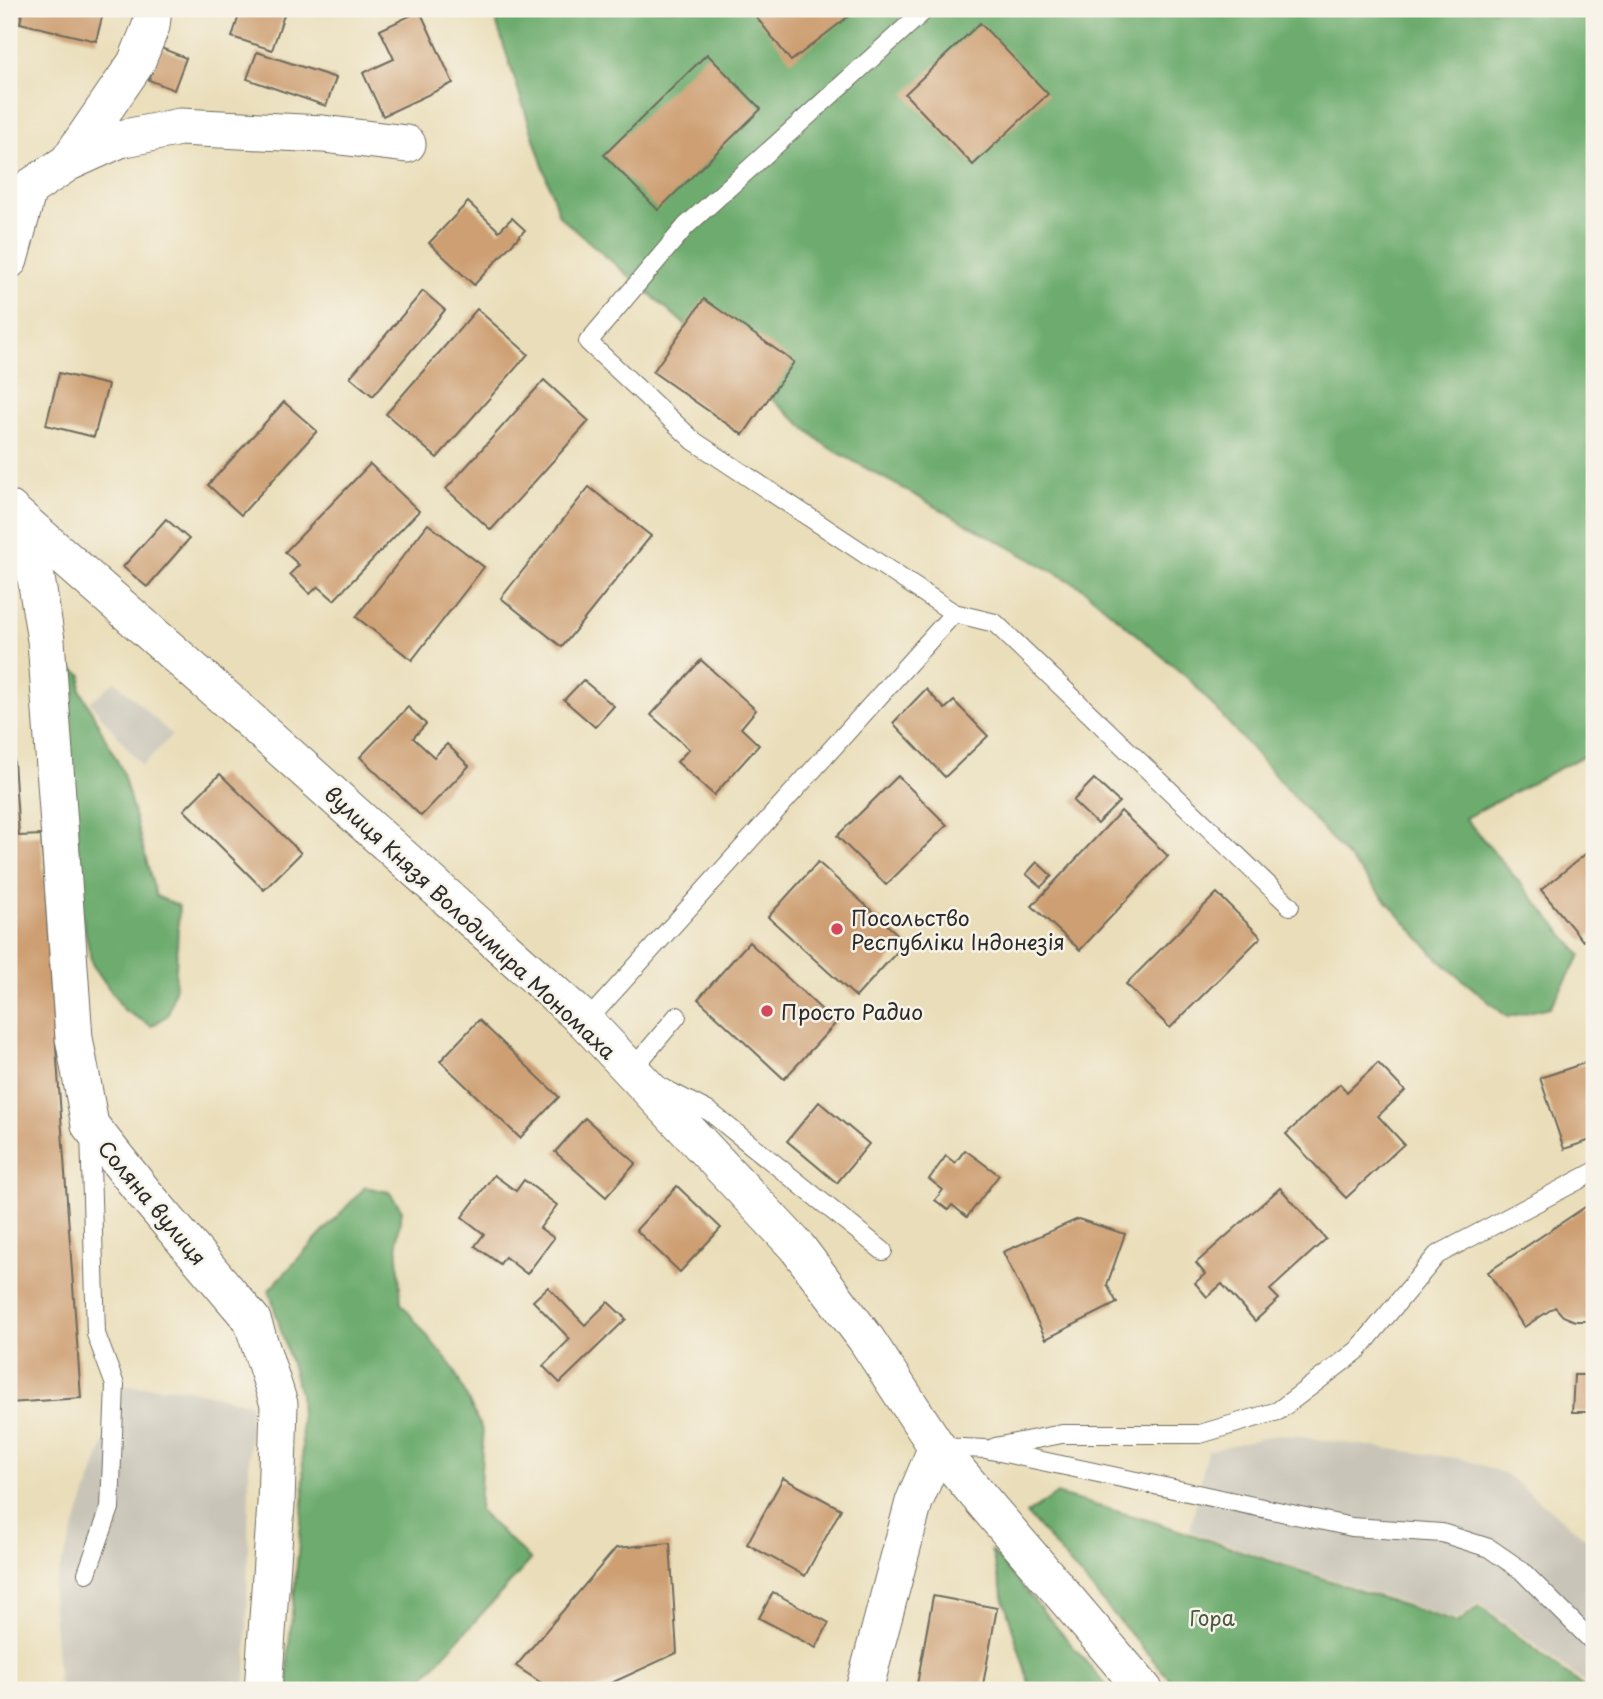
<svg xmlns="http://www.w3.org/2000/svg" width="1603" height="1699" font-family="'Playpen Sans',sans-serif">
<rect width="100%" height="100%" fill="#f7f3e8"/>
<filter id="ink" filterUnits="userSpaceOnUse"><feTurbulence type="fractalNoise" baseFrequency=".0143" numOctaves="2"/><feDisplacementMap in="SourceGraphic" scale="14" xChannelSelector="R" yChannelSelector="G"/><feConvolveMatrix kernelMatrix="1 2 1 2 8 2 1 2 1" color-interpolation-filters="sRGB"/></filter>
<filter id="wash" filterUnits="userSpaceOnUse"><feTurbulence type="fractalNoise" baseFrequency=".00686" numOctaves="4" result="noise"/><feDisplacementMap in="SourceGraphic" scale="28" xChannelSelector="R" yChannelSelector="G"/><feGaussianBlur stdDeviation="1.57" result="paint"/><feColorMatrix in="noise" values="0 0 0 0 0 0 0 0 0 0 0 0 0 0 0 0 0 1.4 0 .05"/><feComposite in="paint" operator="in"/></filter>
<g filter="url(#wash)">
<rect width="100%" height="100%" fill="#eadeba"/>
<!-- industrial -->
<g fill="#c8c4b8">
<path d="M 115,681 L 172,735 L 142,766 L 90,702 Z"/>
<path d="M 124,1386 L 184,1388 L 250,1404 L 246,1690 L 59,1690 L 52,1592 Z"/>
<path d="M 1280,1434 L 1463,1459 L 1506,1474 L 1594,1545 L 1594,1690 L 1479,1602 L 1456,1620 L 1190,1531 L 1207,1451 Z"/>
</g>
<!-- forest -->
<g fill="#6dac6e" stroke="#4c6c4c" stroke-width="2">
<path d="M 492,9 L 1594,9 L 1594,761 L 1581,757 L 1465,818 L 1581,955 L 1550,1007 L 1507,1017 L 1439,960 L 1191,681 L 1081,587 L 826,446 L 559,216 Z"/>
<path d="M 65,664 L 82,675 L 80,689 L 122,770 L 156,896 L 179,906 L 175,989 L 168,1015 L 152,1026 L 124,1010 L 92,964 L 75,883 Z"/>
<path d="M 365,1187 L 389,1192 L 402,1210 L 397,1240 L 401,1303 L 453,1368 L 483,1432 L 479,1511 L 531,1560 L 421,1680 L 429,1690 L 288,1690 L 288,1655 L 304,1493 L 300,1394 L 269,1290 Z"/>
<path d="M 1056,1494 L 1154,1522 L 1457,1623 L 1479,1606 L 1587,1690 L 1179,1690 L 1027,1514 Z"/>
<path d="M 991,1550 L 1110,1690 L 1031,1690 L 1004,1600 Z"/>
</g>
<g id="blocks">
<!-- building -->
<g fill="#cd9f72">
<path d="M 23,9 L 104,9 L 96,41 L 20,23 Z"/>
<path d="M 241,9 L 286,9 L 272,50 L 232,37 Z"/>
<path d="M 750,9 L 858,9 L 791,61 Z"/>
<path d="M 420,11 L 453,83 L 383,116 L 363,73 L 394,59 L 380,30 Z"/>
<path d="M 980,23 L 1048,94 L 973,165 L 905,94 Z"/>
<path d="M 161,48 L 186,58 L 174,90 L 149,80 Z"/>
<path d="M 257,52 L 336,78 L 326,106 L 247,79 Z"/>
<path d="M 707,54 L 761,109 L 658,210 L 604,155 Z"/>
<path d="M 468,202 L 499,231 L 512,218 L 525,230 L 474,285 L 429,243 Z"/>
<path d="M 423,291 L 445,310 L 373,396 L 350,377 Z"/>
<path d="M 704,299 L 794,362 L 743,435 L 653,372 Z"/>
<path d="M 477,309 L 528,354 L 437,458 L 386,414 Z"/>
<path d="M 59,373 L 108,385 L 94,437 L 46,425 Z"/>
<path d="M 544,380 L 589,421 L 491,530 L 446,489 Z"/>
<path d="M 284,402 L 317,431 L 241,515 L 208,485 Z"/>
<path d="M 370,464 L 419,511 L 334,600 L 318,586 L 310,594 L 290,574 L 299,565 L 285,552 Z"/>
<path d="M 589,487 L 651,536 L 562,647 L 501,598 Z"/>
<path d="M 166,519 L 189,539 L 147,587 L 123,567 Z"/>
<path d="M 428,524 L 484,567 L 412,660 L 356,617 Z"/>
<path d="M 701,660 L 756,710 L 741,728 L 759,745 L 714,795 L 677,762 L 689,749 L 651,715 Z"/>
<path d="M 583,680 L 614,706 L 595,727 L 564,700 Z"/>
<path d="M 926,689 L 945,709 L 954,701 L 988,736 L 945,777 L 893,723 Z"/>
<path d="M 408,707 L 426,724 L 413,738 L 434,757 L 447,744 L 469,766 L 421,816 L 360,757 Z"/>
<path d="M 9,716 L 11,716 L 19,836 L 41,835 L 81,1398 L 9,1403 Z"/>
<path d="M 220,774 L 301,853 L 264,890 L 184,810 Z"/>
<path d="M 898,776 L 947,825 L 886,885 L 837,836 Z"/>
<path d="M 1094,779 L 1119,802 L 1097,824 L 1073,801 Z"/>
<path d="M 1121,811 L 1168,856 L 1080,950 L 1032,906 Z"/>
<path d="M 1594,847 L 1594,932 L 1583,941 L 1541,890 Z"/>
<path d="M 818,862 L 906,942 L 856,997 L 768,917 Z"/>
<path d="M 1037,862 L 1052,876 L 1041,887 L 1026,874 Z"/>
<path d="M 1217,893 L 1261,937 L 1170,1028 L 1126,984 Z"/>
<path d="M 749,942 L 836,1023 L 784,1079 L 698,999 Z"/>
<path d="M 479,1020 L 559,1097 L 520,1138 L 440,1061 Z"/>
<path d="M 1594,1060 L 1594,1139 L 1564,1149 L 1540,1078 Z"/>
<path d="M 1378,1063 L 1405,1091 L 1378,1116 L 1404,1144 L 1346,1198 L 1286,1134 L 1340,1084 L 1347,1092 Z"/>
<path d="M 819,1102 L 869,1144 L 837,1183 L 787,1141 Z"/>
<path d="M 585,1118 L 636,1163 L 606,1197 L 555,1152 Z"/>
<path d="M 965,1150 L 999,1175 L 967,1217 L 952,1205 L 948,1210 L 935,1200 L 943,1190 L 929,1179 L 946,1156 L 955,1163 Z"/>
<path d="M 494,1175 L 516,1191 L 524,1180 L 557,1205 L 540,1228 L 554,1238 L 527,1274 L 505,1257 L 500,1264 L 475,1246 L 484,1234 L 462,1217 Z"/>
<path d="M 677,1186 L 721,1228 L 680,1272 L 636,1230 Z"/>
<path d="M 1280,1188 L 1326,1239 L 1270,1290 L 1279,1299 L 1255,1321 L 1222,1284 L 1207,1297 L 1195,1283 L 1205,1274 L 1196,1263 Z"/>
<path d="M 1594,1201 L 1594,1318 L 1587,1321 L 1575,1321 L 1563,1316 L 1555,1307 L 1524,1327 L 1488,1272 Z"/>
<path d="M 1078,1219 L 1125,1234 L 1107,1285 L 1117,1303 L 1046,1339 L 1003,1252 Z"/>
<path d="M 548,1287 L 585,1325 L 608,1302 L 626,1319 L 560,1383 L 543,1366 L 570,1339 L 533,1301 Z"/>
<path d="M 1574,1375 L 1594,1375 L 1594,1412 L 1572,1412 Z"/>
<path d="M 783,1478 L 841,1509 L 805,1576 L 747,1544 Z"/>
<path d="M 670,1543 L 677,1653 L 596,1690 L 552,1690 L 516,1666 L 616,1548 Z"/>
<path d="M 773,1592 L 829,1623 L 816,1648 L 759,1618 Z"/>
<path d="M 933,1596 L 997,1608 L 982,1690 L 916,1690 Z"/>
</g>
</g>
</g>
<g filter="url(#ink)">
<use href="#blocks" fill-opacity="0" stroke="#6e6a5d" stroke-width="2"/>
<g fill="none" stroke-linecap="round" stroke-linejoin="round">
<!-- service casing -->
<g stroke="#6e6a5d" stroke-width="20">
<g id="service">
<path d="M 926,9 L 686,226 L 588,342 L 694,441 L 954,613"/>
<path d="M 586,1022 L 954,613 L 995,623 L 1290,906"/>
<path d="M 633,1072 L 631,1071 L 677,1016"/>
<path d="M 661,1087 L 710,1112 L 883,1251"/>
<path d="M 939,1447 L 986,1449 L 1352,1527 L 1442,1533 L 1489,1548 L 1521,1570 L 1594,1643"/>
<path d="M 995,1447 L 1062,1434 L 1200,1434 L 1278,1411 L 1358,1350 L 1437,1255 L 1594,1172"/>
<path d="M 87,1573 L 110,1508 L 115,1385 L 96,1334 L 90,1132"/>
</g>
</g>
<!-- minor casing -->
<g stroke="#6e6a5d" stroke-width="39">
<g id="minor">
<path d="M 68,162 L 136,63 L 151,26 L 153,9"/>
<path d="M 9,260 L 28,189 L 67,163 L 120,139 L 180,127 L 323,134 L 407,144"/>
<path d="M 9,509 L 225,698 L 586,1022 L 797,1247 L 866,1339 L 937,1447 L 1144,1690"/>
<path d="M 45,541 L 27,556 L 36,578 L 46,640 L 74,1038 L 90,1125 L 144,1193 L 252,1320 L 279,1404 L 276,1504 L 263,1690"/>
<path d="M 864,1690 L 914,1502 L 937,1447"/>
</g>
</g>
<!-- service -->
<use href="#service" stroke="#fff" stroke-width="18"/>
<!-- minor -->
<use href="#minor" stroke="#fff" stroke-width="37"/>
</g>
</g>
<!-- markers -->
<g fill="#d1495b" stroke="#f7f3e8" stroke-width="2.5">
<circle cx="837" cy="929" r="7"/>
<circle cx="767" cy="1011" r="7"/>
</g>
<g text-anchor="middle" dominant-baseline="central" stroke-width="5" stroke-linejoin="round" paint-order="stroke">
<!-- poi labels -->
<g font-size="21" fill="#2b2b2b" stroke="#f7f3e8" text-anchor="start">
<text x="851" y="917">Посольство<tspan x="851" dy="24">Республіки Індонезія</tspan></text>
<text x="781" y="1011">Просто Радио</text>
</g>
<!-- street labels -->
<g font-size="21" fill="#2b2b2b" stroke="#f7f3e8">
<text transform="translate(471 922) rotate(43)">вулиця Князя Володимира Мономаха</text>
<text transform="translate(153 1202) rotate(50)">Соляна вулиця</text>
</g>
<!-- park labels -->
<g font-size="21" fill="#475a44" stroke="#f7f3e8">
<text x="1212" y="1617">Гора</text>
</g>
</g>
<!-- margin -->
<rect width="1603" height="1699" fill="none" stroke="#f7f3e8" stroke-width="35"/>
</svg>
